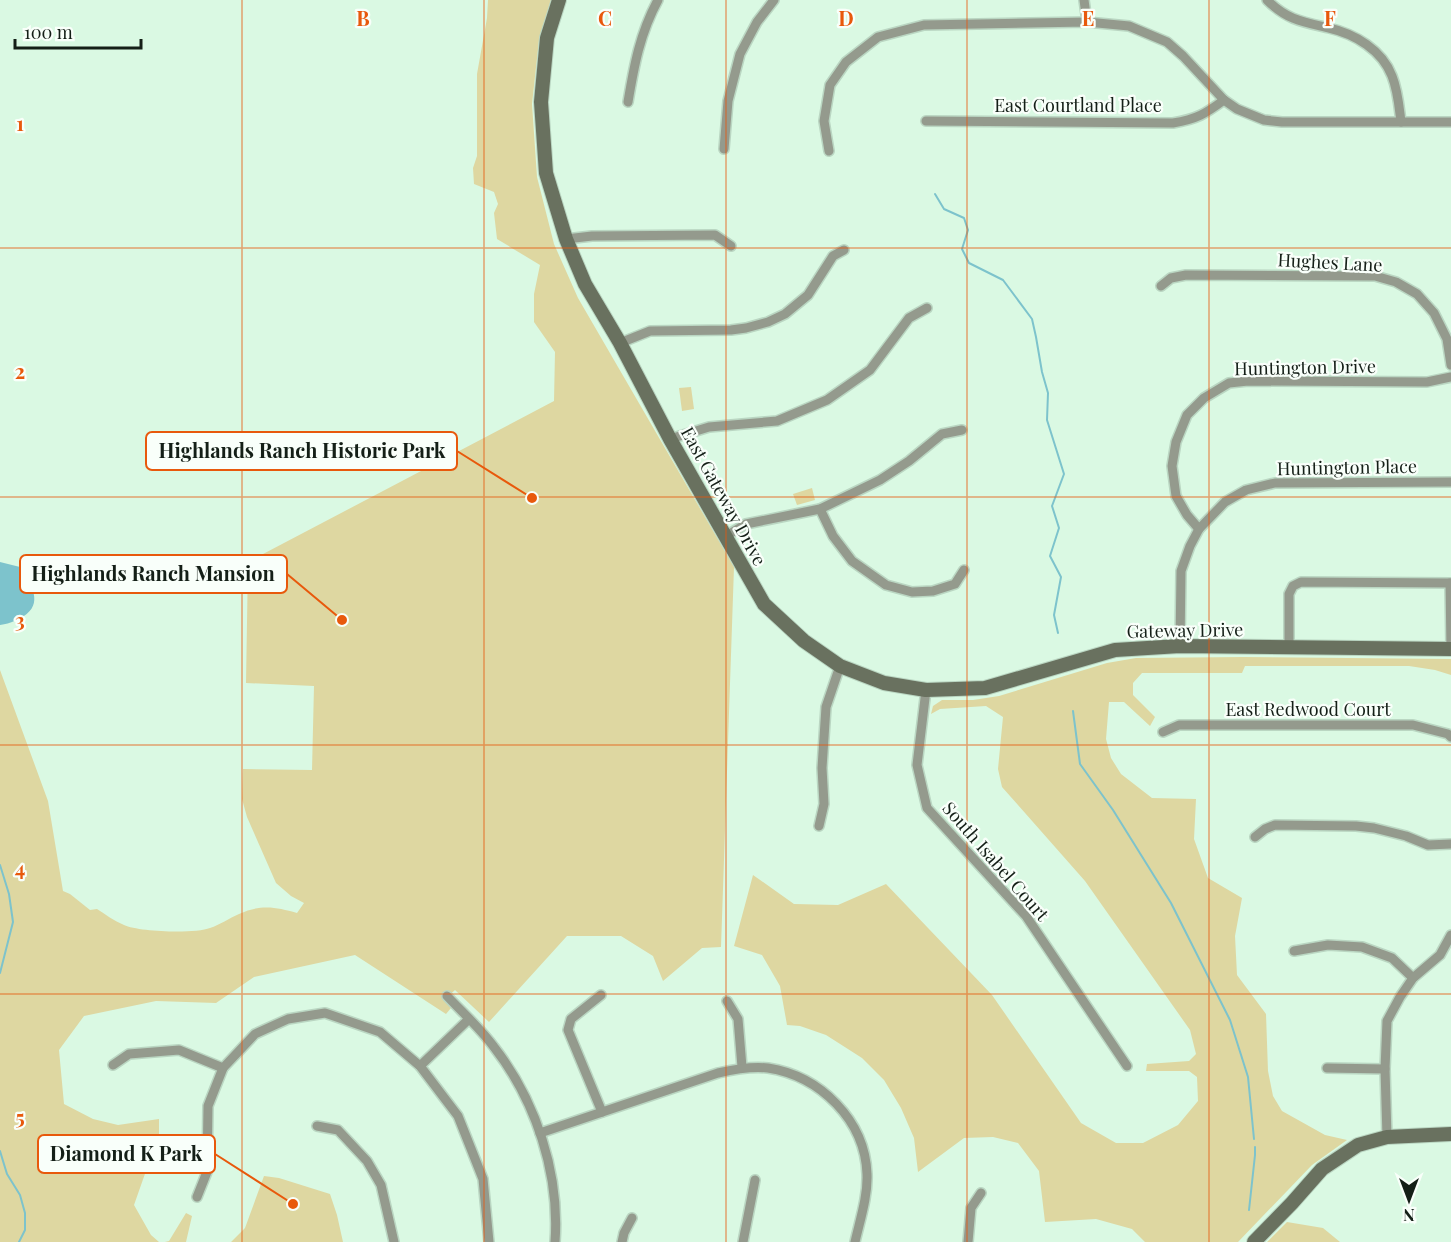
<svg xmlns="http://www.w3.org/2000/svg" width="1451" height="1242" font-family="'Playfair Display',serif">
<rect width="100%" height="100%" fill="#daf9e3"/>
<!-- green -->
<g fill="#ded7a1">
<path d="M 488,0 L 551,0 L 539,40 L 532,104 L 537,177 L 554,244 L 578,298 L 734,567 L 721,947 L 702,948 L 663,981 L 653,956 L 621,936 L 567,936 L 489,1022 L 455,990 L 444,1000 L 451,1008 L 446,1014 L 355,955 L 254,977 L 216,1003 L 156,1001 L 84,1016 L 59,1050 L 64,1104 L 93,1119 L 118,1125 L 159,1119 L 159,1134 L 134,1205 L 151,1235 L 159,1242 L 0,1242 L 0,670 L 48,801 L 63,891 L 70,894 L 90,910 L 97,909 C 105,914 114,921 124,925 C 139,932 195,934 210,928 C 220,925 229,918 239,914 C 261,904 276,907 297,913 L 304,903 L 291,896 L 276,883 L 247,817 L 242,799 L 243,769 L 312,770 L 314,686 L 246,683 L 248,562 L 554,401 L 555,352 L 534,322 L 534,294 L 540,265 L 497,239 L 494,213 L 498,204 L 494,192 L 474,184 L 473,168 L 477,156 L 477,74 L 487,18 Z"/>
<path d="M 691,387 L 694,409 L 682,411 L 679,388 Z"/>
<path d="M 812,488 L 815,500 L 797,505 L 793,494 Z"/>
<path d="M 1243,657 L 1451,659 L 1451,675 L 1435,670 L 1409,666 L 1245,666 L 1242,673 L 1142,673 L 1133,683 L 1133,695 L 1155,717 L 1150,726 L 1124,702 L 1109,702 L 1106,739 L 1111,758 L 1121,774 L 1152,798 L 1196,799 L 1194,839 L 1208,878 L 1242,898 L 1235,936 L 1237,975 L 1266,1014 L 1268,1071 L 1273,1096 L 1282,1111 L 1325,1135 L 1347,1140 L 1312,1165 L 1238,1242 L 1145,1242 L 1132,1229 L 1096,1219 L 1045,1222 L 1039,1171 L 1018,1143 L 993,1137 L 964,1138 L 918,1172 L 914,1138 L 901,1108 L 884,1080 L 862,1058 L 826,1035 L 800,1026 L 787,1025 L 780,986 L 762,955 L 734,946 L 753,875 L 794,904 L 838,905 L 886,884 L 992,995 L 1081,1123 L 1116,1143 L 1143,1143 L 1178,1125 L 1198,1101 L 1197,1077 L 1189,1071 L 1146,1071 L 1147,1064 L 1189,1061 L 1196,1054 L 1190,1030 L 1085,881 L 1002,787 L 998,769 L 1003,717 L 986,706 L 940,709 L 931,714 L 933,706 L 942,700 L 973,700 L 999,696 L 1107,663 L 1136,658 Z"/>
<path d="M 264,1176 L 279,1178 L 330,1194 L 337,1215 L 343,1242 L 231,1242 L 245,1228 Z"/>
<path d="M 186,1213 L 192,1216 L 186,1242 L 165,1242 L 169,1241 Z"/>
<path d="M 1287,1222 L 1323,1228 L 1340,1242 L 1267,1242 Z"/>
</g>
<!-- water -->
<path fill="#7dc3cc" d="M 0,562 L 24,568 C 33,590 44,606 19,619 C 12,622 8,624 0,625 Z"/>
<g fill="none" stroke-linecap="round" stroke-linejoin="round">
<!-- stream -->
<g stroke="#7dc3cc" stroke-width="2">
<path d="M 935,194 L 944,209 L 964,218 L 968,230 L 962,249 L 969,263 L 1003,280 L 1032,319 L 1036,337 L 1042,372 L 1048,393 L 1047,420 L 1064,474 L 1052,506 L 1059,528 L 1050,556 L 1061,577 L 1054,615 L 1058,633"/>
<path d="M 1073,711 L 1080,764 L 1113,810 L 1171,903 L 1230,1020 L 1248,1077 L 1254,1139"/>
<path d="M 0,865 L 9,894 L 13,922 L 0,973"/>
<path d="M 0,1151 L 7,1174 L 20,1195 L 25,1213 L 25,1230 L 19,1242"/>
<path d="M 1249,1210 L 1255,1155 L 1255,1147"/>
</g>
<!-- street casing -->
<g stroke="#bad6c2" stroke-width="12">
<g id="street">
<path d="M 1084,0 L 1087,22"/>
<path d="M 1267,0 C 1287,20 1303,22 1329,28 C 1355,34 1382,50 1392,76 C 1398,91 1399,106 1401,122"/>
<path d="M 628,102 C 634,66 640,33 658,0"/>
<path d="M 926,121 L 1173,123 C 1197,119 1205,114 1224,100"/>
<path d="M 724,149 L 728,101 L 740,54 L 757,22 L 774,0"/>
<path d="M 829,151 L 824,121 L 830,85 L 846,62 L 878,37 L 924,25 L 1087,22 L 1129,26 L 1167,42 L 1183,56 L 1224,100 L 1237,109 L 1264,120 L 1282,122 L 1451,122"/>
<path d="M 566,239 L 592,236 L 715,235 L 731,246"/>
<path d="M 1161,286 L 1171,278 L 1186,275 L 1375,276 L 1396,282 L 1417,294 L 1434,313 L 1447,339 L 1451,365"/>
<path d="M 620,343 L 650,331 L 731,330 L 746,328 L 768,322 L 785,314 L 808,295 L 833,256 L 844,250"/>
<path d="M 670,439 L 709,427 L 777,421 L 827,400 L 870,370 L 909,318 L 927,308"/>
<path d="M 820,509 L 833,536 L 852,561 L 886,585 L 912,592 L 933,591 L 955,584 L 964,570"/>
<path d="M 1199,529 L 1187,515 L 1176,496 L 1172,466 L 1176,442 L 1187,415 L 1204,398 L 1229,383 L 1248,381 L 1427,382 L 1451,377"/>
<path d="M 726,536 L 746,524 L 820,509 L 880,480 L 909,461 L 942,434 L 962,430"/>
<path d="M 1450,583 L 1451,649"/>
<path d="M 1180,646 L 1181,571 L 1190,546 L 1199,529 L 1225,502 L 1246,490 L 1275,483 L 1451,482"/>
<path d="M 1289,647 L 1289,594 L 1293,586 L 1301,582 L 1451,583"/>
<path d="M 926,690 L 917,765 L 927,808 L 1026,916 L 1127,1066"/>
<path d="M 1163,732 L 1179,725 L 1413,725 L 1448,734 L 1451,737"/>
<path d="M 819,826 L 824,804 L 822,768 L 826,707 L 840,666"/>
<path d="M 1255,837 L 1265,829 L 1275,825 L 1356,826 L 1374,828 L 1406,836 L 1428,845 L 1451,844"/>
<path d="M 1294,951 L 1328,945 L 1362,947 L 1392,958 L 1413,978"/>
<path d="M 601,995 L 571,1019 L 568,1030 L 602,1112"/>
<path d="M 447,996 C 463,1013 480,1028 494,1047 C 536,1101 560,1174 555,1242"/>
<path d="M 727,1001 L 738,1019 L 742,1067"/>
<path d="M 113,1065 L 129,1054 L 179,1050 L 223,1068"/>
<path d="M 420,1066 L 469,1019"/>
<path d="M 1327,1068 L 1385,1069"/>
<path d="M 317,1126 L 338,1130 L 367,1161 L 381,1185 L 394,1242"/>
<path d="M 540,1133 L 718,1073 C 735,1069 751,1066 768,1068 C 820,1076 865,1120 867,1174 C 868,1196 860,1220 855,1242"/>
<path d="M 1387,1137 L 1385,1069 L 1387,1021 L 1400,997 L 1413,978 L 1440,955 L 1451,935"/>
<path d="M 197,1197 L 207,1172 L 208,1106 L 223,1068 L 255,1034 L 288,1019 L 325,1013 L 380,1032 L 420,1066 L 458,1116 L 483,1179 L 489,1242"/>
<path d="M 622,1242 L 624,1233 L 632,1218"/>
<path d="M 743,1242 L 755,1180"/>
<path d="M 968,1242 L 971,1208 L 981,1193"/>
</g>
</g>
<!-- secondary casing -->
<g stroke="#bad6c2" stroke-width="16">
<g id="secondary">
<path d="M 559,0 L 547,38 L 541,102 L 546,173 L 566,239 L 585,284 L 620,343 L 670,439 L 764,604 L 804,641 L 840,666 L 884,683 L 926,690 L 985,688 L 1115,650 L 1180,646 L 1451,649"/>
<path d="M 1254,1242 L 1292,1203 L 1322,1169 L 1358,1145 L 1387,1137 L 1451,1134"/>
</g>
</g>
<!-- street -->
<use href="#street" stroke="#949a8d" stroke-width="9"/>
<!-- secondary -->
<use href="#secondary" stroke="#69715f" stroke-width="14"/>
</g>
<!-- grid -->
<path fill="none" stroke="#e8590c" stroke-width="1.5" stroke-opacity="0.55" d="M 242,0 L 242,1242M 484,0 L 484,1242M 726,0 L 726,1242M 967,0 L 967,1242M 1209,0 L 1209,1242M 0,248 L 1451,248M 0,497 L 1451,497M 0,745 L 1451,745M 0,994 L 1451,994"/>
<g text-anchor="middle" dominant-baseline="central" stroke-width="4.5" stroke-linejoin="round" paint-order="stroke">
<!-- street labels -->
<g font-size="18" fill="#141f17" stroke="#f9fffa">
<text x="1078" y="105">East Courtland Place</text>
<text transform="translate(1330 262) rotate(3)">Hughes Lane</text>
<text transform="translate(1305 367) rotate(-1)">Huntington Drive</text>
<text transform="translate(1347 467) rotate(-1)">Huntington Place</text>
<text transform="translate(724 496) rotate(61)">East Gateway Drive</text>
<text transform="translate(1185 630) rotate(-1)">Gateway Drive</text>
<text x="1308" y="709">East Redwood Court</text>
<text transform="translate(996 861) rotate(49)">South Isabel Court</text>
</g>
</g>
<g font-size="20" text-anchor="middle" font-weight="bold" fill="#e8590c" stroke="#f9fffa" stroke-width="4.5" stroke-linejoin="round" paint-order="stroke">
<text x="363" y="26">B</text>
<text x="605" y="26">C</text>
<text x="846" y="26">D</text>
<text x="1088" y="26">E</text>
<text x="1330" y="26">F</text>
<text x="20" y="131">1</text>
<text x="20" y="379">2</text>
<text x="20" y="628">3</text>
<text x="20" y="876">4</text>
<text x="20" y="1125">5</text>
</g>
<!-- callouts -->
<path fill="none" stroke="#e8590c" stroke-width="2" d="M532 498L457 451M342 620L287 574M293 1204L215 1154"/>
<g fill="#e8590c" stroke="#f9fffa" stroke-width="2">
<circle cx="532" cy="498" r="6"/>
<circle cx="342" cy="620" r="6"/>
<circle cx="293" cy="1204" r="6"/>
</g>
<g fill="#f9fffa" stroke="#e8590c" stroke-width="2">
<rect x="146" y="432" width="311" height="38" rx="6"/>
<rect x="20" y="555" width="267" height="38" rx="6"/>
<rect x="38" y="1135" width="177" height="38" rx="6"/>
</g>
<g font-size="20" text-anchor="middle" font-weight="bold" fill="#141f17">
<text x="302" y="458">Highlands Ranch Historic Park</text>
<text x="153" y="581">Highlands Ranch Mansion</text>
<text x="126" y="1161">Diamond K Park</text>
</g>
<!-- north arrow -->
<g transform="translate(1409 1200) rotate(180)" stroke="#f9fffa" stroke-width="4.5" paint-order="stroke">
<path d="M0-4.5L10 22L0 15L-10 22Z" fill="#141f17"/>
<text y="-9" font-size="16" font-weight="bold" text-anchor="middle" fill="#141f17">N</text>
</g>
<!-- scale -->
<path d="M15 39v9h126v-9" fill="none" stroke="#141f17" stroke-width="3"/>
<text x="24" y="39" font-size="18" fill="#141f17" stroke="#f9fffa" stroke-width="4.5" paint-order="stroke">100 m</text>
</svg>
